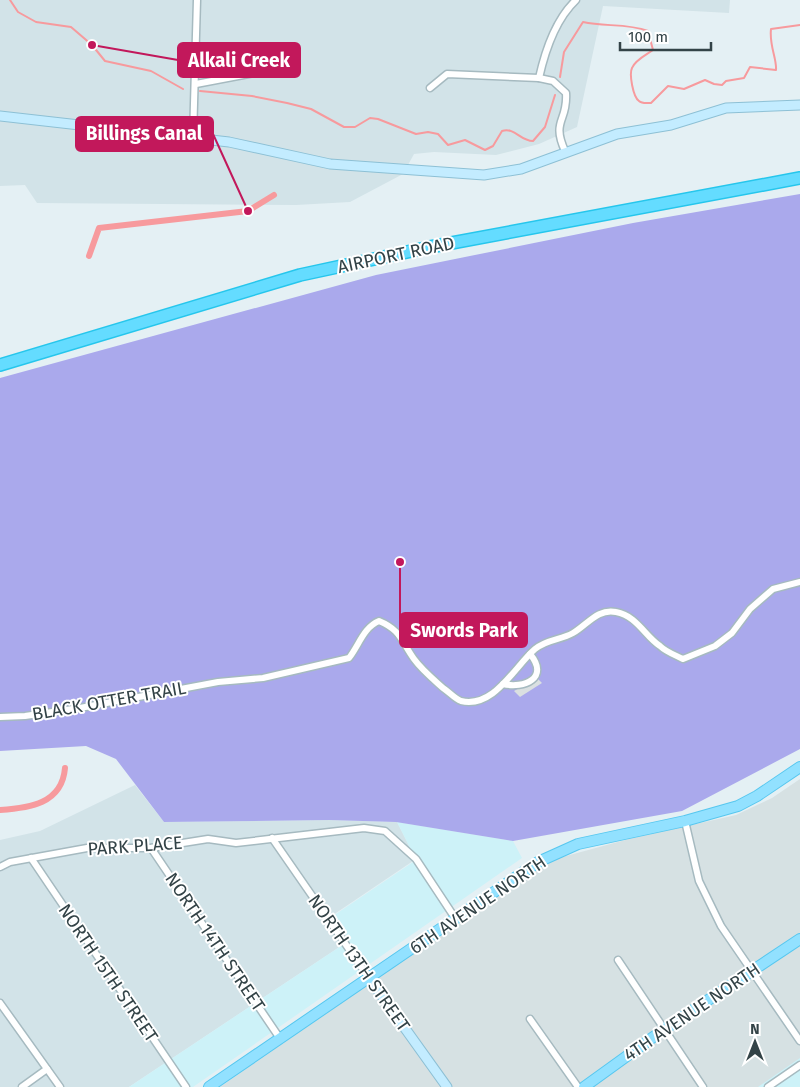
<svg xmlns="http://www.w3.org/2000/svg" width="800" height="1087" font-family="'Fira Sans',sans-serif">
<rect width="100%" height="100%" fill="#e4f0f4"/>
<!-- residential -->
<g fill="#d2e3e8">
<path d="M 0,0 L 730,0 L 729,13 L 603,6 L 577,127 L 539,144 L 496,155 L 434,152 L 414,154 L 403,174 L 350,202 L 296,205 L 37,203 L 25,185 L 0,186 Z"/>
<path d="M 135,785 L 164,822 L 329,820 L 397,822 L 416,859 L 333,915 L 350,940 L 129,1087 L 0,1087 L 0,840 L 40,831 Z"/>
</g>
<!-- commercial -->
<g fill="#cdf2f8">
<path d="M 397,822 L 513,841 L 522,858 L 193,1087 L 129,1087 L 350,940 L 333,916 L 416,860 Z"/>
<path d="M 800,1054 L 800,1087 L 754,1087 Z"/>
</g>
<!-- industrial -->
<path fill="#d6e1e3" d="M 800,779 L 800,1058 L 758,1087 L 220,1087 L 508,888 L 555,859 L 629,839 L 736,815 L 772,798 Z"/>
<!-- green -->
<path fill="#aaa9ec" d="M 800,194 L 800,749 L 682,811 L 513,841 L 396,822 L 329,820 L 164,822 L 116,759 L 86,746 L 0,751 L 0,378 L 376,275 L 633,223 Z"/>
<!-- parking -->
<path fill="#dae0e1" d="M 537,678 L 542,683 L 520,697 L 514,691 Z"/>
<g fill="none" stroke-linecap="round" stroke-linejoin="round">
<!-- stream -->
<g stroke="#f79a9d" stroke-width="2">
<path d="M 10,0 L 18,12 L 36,22 L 71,27 L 92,45 L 105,61 L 151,71 L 183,89"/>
<path d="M 560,77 L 564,52 L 583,22 C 604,27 627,23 648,31 L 653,50 C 646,55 635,60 632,68 C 629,74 633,97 639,101 C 642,104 647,103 651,103 L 668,86 L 684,89 L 705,80 L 714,84 L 722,85 L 726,81 L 744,78 L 750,67 L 776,70 C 777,59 769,45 771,29 L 800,25"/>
<path d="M 200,91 L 252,96 L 287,103 L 311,109 L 344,127 L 355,127 L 370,118 L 378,119 L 416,134 L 428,132 L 438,134 L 448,145 L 465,140 L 485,150 L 493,146 L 502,131 C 515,127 520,141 533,141 L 545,127 L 555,95"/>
</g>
<!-- canal -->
<g stroke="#f79a9d" stroke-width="6">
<path d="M 89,256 L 99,228 L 248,211 L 274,195"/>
<path d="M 0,810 C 29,808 62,804 65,768"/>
</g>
<!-- street casing -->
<g stroke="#a6bac0" stroke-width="9">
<g id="street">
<path d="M 539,78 C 545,51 556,19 576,0"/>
<path d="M 196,84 L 291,66"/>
<path d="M 430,88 L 447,74 L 539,78 L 553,81 L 566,93 C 568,122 551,120 565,151"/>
<path d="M 193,138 L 197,0"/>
<path d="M 503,684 C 524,689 550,678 530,654"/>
<path d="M 0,717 L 25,716 L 80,708 L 218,682 L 263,678 L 349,658 C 359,645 364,627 379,621 C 401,630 401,641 414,659 C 422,670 433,679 443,688 C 449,692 455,699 461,701 C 494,709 515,666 535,649 C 547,639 561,640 573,633 C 587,625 598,608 616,612 C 637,616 644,635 660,646 C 666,652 675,655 683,659 L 715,646 L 732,633 L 750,609 L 773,589 L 800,582"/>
<path d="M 685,821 L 699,881 L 721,926 L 800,1041"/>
<path d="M 272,838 L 369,978"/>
<path d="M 151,848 L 279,1037"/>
<path d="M 31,858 L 186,1087"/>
<path d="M 0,867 L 10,862 L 87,848 L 151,848 L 208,839 L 236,843 L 364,828 L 385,831 L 416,859 L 455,918"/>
<path d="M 618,960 L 703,1087"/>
<path d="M 0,1003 L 60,1087"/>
<path d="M 530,1019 L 578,1087"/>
<path d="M 22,1087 L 47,1069"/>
<path d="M 768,1087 L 800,1065"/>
</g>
</g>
<!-- secondary casing -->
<g stroke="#8dc0d5" stroke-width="11">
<g id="secondary">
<path d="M 0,116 L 229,142 L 330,164 L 484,175 L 521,169 L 617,134 L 671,125 L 726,108 L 800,105"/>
<path d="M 369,978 L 447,1087"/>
</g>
</g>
<!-- primary casing -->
<g stroke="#57c7ef" stroke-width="12">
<g id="primary">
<path d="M 209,1087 L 538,862 L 578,844 L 685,821 L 738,806 L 757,796 L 800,767"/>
<path d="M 584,1087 L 663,1030 L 800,939"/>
</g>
</g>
<!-- highway casing -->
<g stroke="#26c6ec" stroke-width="14">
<path id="highway" d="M 0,365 L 300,275 L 430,247 L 800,178"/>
</g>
<!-- street -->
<use href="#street" stroke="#fff" stroke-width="6"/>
<!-- secondary -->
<use href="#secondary" stroke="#c3ecff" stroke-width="9"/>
<!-- primary -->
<use href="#primary" stroke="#92e1ff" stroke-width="10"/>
<!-- highway -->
<use href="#highway" stroke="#64dcff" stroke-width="11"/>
</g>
<g text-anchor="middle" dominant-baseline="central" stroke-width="4" stroke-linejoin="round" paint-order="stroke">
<!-- street labels -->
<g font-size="18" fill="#334347" stroke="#fff">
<text transform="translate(396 255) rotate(-12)">AIRPORT ROAD</text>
<text transform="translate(109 701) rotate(-10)">BLACK OTTER TRAIL</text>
<text transform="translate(135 846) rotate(-4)">PARK PLACE</text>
<text transform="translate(478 905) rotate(-34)">6TH AVENUE NORTH</text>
<text transform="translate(215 942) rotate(56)">NORTH 14TH STREET</text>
<text transform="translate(359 963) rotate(55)">NORTH 13TH STREET</text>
<text transform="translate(108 973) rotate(56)">NORTH 15TH STREET</text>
<text transform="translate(692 1012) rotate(-34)">4TH AVENUE NORTH</text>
</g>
</g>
<!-- callouts -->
<path fill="none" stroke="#c2185b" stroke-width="2" d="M92 45L178 60M248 211L213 134M400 562L400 630"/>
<g fill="#c2185b" stroke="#fff" stroke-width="2">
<circle cx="92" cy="45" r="5"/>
<circle cx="248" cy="211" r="5"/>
<circle cx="400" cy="562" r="5"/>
</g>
<g fill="#c2185b" stroke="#c2185b" stroke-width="2">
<rect x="178" y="43" width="122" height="34" rx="5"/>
<rect x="76" y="117" width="137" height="34" rx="5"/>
<rect x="400" y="613" width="127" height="34" rx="5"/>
</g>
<g font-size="19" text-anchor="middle" font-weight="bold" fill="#fff">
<text x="239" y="67">Alkali Creek</text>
<text x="144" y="140">Billings Canal</text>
<text x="464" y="637">Swords Park</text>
</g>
<!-- north arrow -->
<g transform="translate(755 1042)" stroke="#ffffff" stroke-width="4" paint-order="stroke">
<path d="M0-4L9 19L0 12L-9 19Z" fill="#334347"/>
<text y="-8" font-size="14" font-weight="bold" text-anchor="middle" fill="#334347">N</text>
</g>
<!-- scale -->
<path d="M620 42v8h91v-8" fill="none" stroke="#334347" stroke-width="2.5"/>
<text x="628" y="42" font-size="15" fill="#334347" stroke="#ffffff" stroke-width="4" paint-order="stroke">100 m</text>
</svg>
